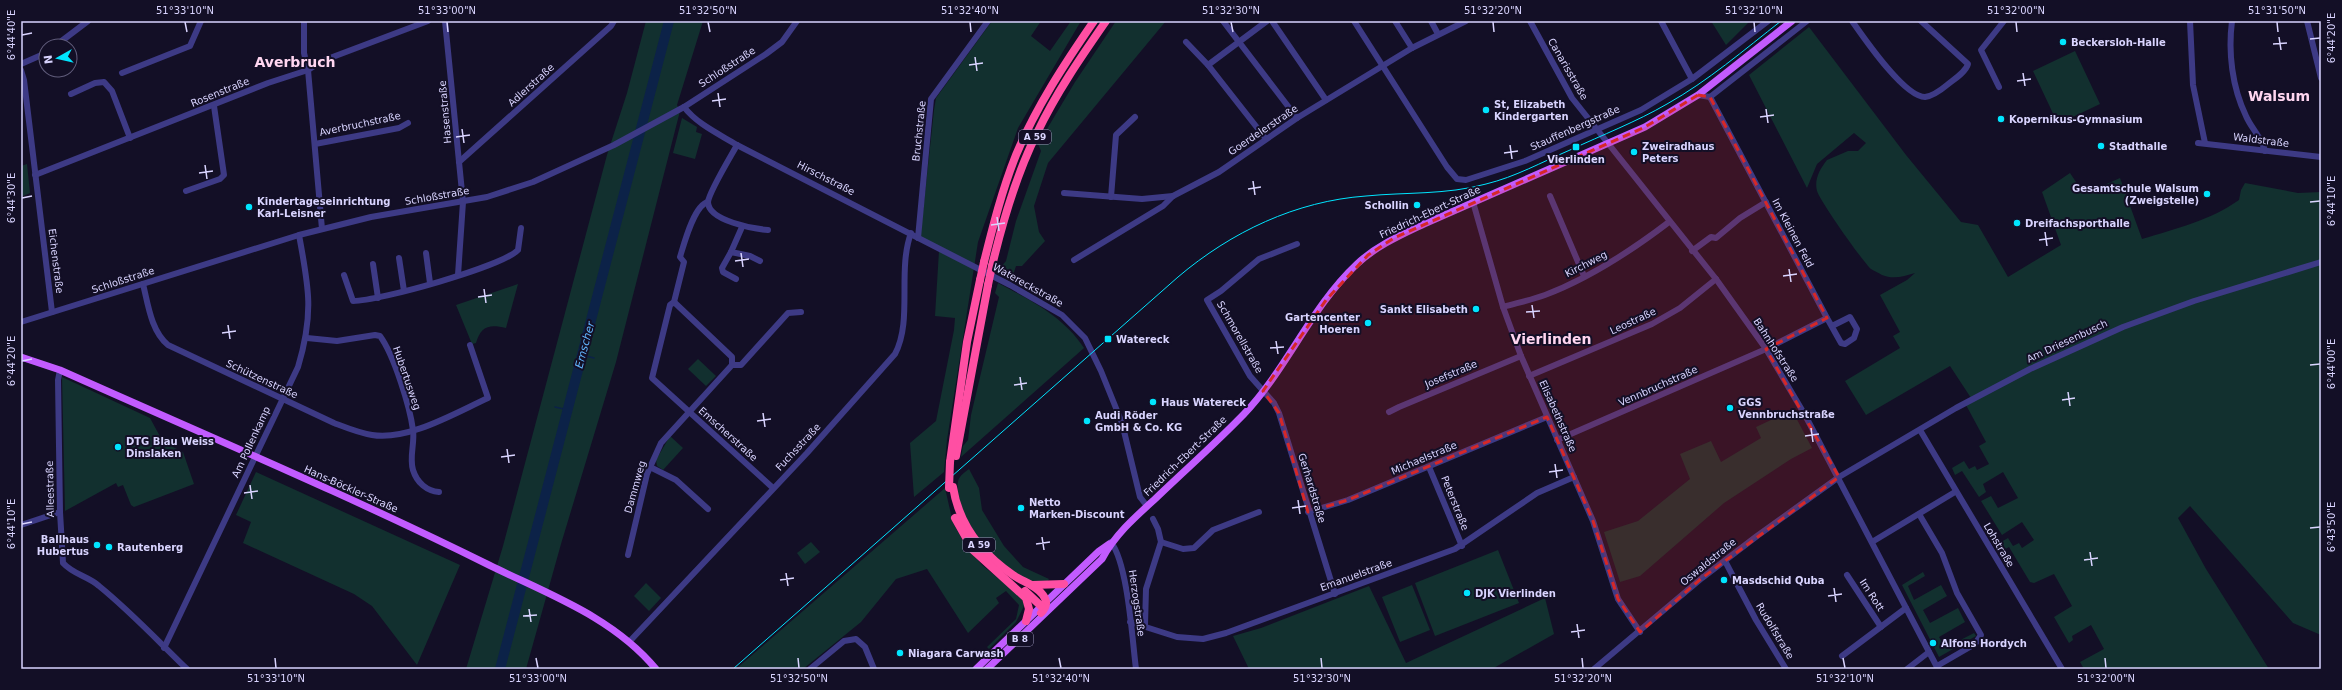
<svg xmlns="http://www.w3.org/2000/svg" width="2342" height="690" font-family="'DejaVu Sans',sans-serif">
<rect width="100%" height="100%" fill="#130f26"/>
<!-- green -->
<g fill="#12302f">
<path d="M 646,21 L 703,21 L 677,105 L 680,111 L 616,362 L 561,544 L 526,669 L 466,669 L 503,546 L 607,155 L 627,93 Z"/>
<path d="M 992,21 L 1041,21 L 1031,36 L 1050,51 L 1071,21 L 1081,21 L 1018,128 L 978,242 L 947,440 L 944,472 L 914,497 L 910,443 L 936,421 L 954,330 L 955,318 L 935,316 L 939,251 L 920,240 L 934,110 L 936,98 Z"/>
<path d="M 1116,21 L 1166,21 L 1048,163 L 1034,206 L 1039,232 L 1045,241 L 1022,266 L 1016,266 L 1011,281 L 999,275 L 1001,267 L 1006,261 L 1016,221 L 1041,151 L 1038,144 L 1075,82 Z"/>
<path d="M 1711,21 L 1750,21 L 1726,45 Z"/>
<path d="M 1809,27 L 1906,155 L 1961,222 L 1978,225 L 2008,277 L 2061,245 L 2042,192 L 2070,173 L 2084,194 L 2120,178 L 2142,239 C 2175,229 2211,220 2239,200 L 2241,190 L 2245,183 L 2298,193 L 2321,192 L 2321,635 L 2293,623 L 2190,506 L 2178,518 L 2206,569 L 2269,669 L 2084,669 L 2080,662 L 2104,649 L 2091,625 L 2072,636 L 2073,640 L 2069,643 L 2054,617 L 2072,606 L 2054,574 L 2034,583 L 2030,582 L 2009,547 L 2000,552 L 1996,545 L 2008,538 L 2013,546 L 2019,543 L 2022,548 L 2034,540 L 2022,522 L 2002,535 L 1981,501 L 1991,496 L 1998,508 L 2018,498 L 2003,472 L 1983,484 L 1986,492 L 1979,497 L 1962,471 L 1955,475 L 1952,468 L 1964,461 L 1969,469 L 1975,466 L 1977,470 L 1989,464 L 1979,446 L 1986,442 L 1966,405 L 1973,401 L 1950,366 L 1866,415 L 1845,381 L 1900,348 L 1893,336 L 1900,332 L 1880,295 L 1907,280 L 1915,273 C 1904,276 1894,280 1882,275 C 1879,273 1874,271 1871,269 C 1863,262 1820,201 1817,191 C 1814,179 1820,169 1827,160 L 1848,151 L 1858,151 L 1866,143 L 1854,133 L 1817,164 L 1807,188 L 1749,75 Z"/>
<path d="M 2075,51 L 2100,104 L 2058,124 L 2033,71 Z"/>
<path d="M 682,118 L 697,127 L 696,132 L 702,134 L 695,159 L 673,153 Z"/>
<path d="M 27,164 L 30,193 L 21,197 L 21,166 Z"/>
<path d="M 998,283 C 1030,300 1063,316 1084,348 L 961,457 L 963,446 L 968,440 L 971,415 L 999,297 L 995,293 Z"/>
<path d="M 518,284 L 506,328 C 489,324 481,326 476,343 L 472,344 L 456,305 Z"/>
<path d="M 698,359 L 716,376 L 706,386 L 688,369 Z"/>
<path d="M 62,377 L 150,418 L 163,442 L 183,452 L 194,484 L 134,507 L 131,505 L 123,485 L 118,487 L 116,483 L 65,511 Z"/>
<path d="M 1792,410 L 1812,448 L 1791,459 L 1724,503 L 1640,576 L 1620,582 L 1604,532 L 1638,521 L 1690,479 L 1680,454 L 1711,441 L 1721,462 L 1761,438 L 1756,427 Z"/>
<path d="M 670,436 L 683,448 L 663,470 L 657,466 L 656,460 Z"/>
<path d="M 969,469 L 979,488 L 982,510 L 1004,546 L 1023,567 L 1049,579 L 1046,584 C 1011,585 965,530 959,497 C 958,491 956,482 960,477 C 962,474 966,471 969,469 Z"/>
<path d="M 256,472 L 460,565 L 417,665 L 372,606 L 354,594 L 243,543 L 251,522 L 236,515 Z"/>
<path d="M 945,488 L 953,523 L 966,546 L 982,565 L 1020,596 L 1025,604 L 1016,622 L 989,649 L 987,647 L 1016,619 L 1019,605 L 1006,591 L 996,598 L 999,603 L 968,633 L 927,569 L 896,579 L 861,622 L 803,669 L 736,669 Z"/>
<path d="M 811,542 L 820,552 L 805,564 L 797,553 Z"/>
<path d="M 1498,550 L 1519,603 L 1435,636 L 1415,583 Z"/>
<path d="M 1923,572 L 1925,576 L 1908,586 L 1914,600 L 1941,585 L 1947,596 L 1923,610 L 1930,623 L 1958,608 L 1965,622 L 1939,637 L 1945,648 L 1974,633 L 1976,636 L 1939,657 L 1902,585 Z"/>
<path d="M 646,583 L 661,598 L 649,611 L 634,596 Z"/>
<path d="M 1412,585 L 1430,630 L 1400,642 L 1382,597 Z"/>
<path d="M 1369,586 L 1406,663 L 1545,598 L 1554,634 L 1492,669 L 1249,669 L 1233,636 L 1261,628 Z"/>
</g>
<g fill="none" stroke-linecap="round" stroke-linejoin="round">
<!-- stream -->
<g stroke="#0c2248" stroke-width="1.5">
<path d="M 582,355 L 594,358"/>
<path d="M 555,407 L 568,410"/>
</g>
<!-- river -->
<path stroke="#0c2248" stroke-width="10" d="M 500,669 L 669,21"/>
<!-- minor -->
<g stroke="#3d3a85" stroke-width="6">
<path d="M 304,21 L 304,53 L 308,70 L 322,229"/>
<path d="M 445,21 L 463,202 L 458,275"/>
<path d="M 1223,21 L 1297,118"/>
<path d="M 1272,21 L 1326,100"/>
<path d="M 1354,21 L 1447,167 L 1457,179 L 1466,180 L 1525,161 L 1641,110 L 1692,79 L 1768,21"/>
<path d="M 1395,21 L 1412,48"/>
<path d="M 1431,21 L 1438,34"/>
<path d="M 1530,21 L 1572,98 L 1716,279 L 1766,349 L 1805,415 L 1938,669"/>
<path d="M 1661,21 L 1692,79"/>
<path d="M 1852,21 C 1864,38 1904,97 1925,97 C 1933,96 1941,90 1947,85 C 1953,80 1966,72 1968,64 L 1921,21"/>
<path d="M 2190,21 L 2193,85 L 2205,143"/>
<path d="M 2232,21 C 2228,52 2232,87 2246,116 C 2251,128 2262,138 2265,151"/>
<path d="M 2307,21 L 2321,78"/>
<path d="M 1186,42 L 1208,65 L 1266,139"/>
<path d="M 55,46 L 88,21"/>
<path d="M 21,64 L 46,53"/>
<path d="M 1208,65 L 1267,21"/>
<path d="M 21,70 L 24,80 L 52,312"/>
<path d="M 122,73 L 190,46 L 201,21"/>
<path d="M 1999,87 L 1981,50 L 2004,21"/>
<path d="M 71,94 L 95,83 L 104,82 L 112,91 L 130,138"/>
<path d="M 1698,95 L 1710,97 L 1807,21"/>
<path d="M 1710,97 L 1827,318 L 1841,343 L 1845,344 L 1854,338 L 1857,329 L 1850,317 L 1832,326"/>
<path d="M 684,107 C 697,124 719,134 737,145 L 1010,285 L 1062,315 L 1085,338 L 1101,371 L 1122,423 L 1140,497 L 1147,506"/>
<path d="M 2198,143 L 2321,157"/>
<path d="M 315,144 L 399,128 L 408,123"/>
<path d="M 737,145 C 731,156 709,192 708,202 C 708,221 755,229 768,230"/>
<path d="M 459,162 L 611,26 L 614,21"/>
<path d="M 35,175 L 268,83 L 308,70 L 322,61 L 428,21"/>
<path d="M 186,191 L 220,179 L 224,175 L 214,106"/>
<path d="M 1064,193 L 1142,199 L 1173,196"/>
<path d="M 1550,196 L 1584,276"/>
<path d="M 1111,197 L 1116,135 L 1135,117"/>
<path d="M 708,202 C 694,205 684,244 680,257 L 684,262 L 674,302 L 670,305 L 652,378 L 773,488"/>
<path d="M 1473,202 L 1503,307 L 1521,356 L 1593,521 L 1618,599 L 1640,632"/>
<path d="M 742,227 L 731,252 L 750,256 L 760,261"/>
<path d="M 918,238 L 931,99 L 988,21"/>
<path d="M 1297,244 L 1259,259 L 1221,291 L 1207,300 L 1250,376 L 1274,403 L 1279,413 L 1335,594"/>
<path d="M 1692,251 L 1711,237 L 1716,238 L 1740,218 L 1766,202"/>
<path d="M 731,252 L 722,268 L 723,272 L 736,279"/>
<path d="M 426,253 L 430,283"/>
<path d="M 399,258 L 404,291"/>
<path d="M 1074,260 L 1163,206 L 1173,196 L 1219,172 L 1297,118 L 1412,48 L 1466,21"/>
<path d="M 373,264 L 378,298"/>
<path d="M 344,275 L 353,301 C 379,301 501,267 518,250 L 521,228"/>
<path d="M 143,284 C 148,304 151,331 168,345 L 334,423 C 347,428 359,433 372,435 C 408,441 455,413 488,398 L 470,345"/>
<path d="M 1503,307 C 1517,303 1531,300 1545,295 C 1590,278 1631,251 1669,222"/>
<path d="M 21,322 L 299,235 L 371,217 L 487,197 L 533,182 L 614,145 L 684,107 L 766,54 L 782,42 L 797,21"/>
<path d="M 307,338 L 337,341 L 375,335 L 380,336 C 394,355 410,407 413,430 C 415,443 409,457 413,470 C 417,483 427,491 439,492"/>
<path d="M 732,365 L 741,365 L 788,313 L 801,312"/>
<path d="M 60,370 L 58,380 L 60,512 L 63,563 C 74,575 88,576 99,586 C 130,611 158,641 187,669"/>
<path d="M 1529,376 L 1652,324 L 1680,308 L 1716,279"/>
<path d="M 1389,412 L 1399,407 L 1521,356"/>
<path d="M 1920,430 L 2062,669"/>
<path d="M 1557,440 L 1766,349 L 1827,318"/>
<path d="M 650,467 L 676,480 L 708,509"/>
<path d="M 1429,467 L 1462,546"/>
<path d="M 1308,512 L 1348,500 L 1547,417"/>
<path d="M 1919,514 L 1942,553 L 1957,593 L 1981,635 L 1975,644 L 1937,666"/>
<path d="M 21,525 L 60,512"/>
<path d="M 1111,542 C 1128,565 1132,638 1136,669"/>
<path d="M 1161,542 L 1183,549 L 1194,548 L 1213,530 L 1259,512"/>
<path d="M 1872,542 L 1955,492"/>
<path d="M 628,555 L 647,474 L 661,443 L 732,365 L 732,357 L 674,302"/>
<path d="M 1725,561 L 1756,620 L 1786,669"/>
<path d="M 1847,575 L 1881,627"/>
<path d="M 1130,622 L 1177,637 L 1203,639 L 1226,633 L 1455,549 L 1537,493 L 1574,477"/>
<path d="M 1145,625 L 1146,589 L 1161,542 L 1158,529 L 1153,519"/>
<path d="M 630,641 L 807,453 L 895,354 C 913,320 897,271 911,233"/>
<path d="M 164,648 L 298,367 C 314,314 309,288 299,235"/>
<path d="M 1842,656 L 1906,608"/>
<path d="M 810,669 L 844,641 L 856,639 L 865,647 L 874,669"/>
<path d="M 1594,669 L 1702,578 L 1757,536 L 1839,477 L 1956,408 L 2030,369 L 2123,327 L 2194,301 L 2321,262"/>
<path d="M 1907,669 L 1929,652"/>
</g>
<!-- major -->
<g stroke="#c25bff" stroke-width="7">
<path d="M 21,357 L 60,370 C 203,434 348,495 489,565 C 548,594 613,617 656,669"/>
<path d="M 976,669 L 1099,551 L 1109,544"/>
<path d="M 987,669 L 1102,559 C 1115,535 1134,518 1154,500 C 1184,471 1215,444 1244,414 C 1287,369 1311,307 1357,264 C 1376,246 1401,235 1424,224 L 1645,127 L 1698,95 L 1792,21"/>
</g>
<!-- highway -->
<g stroke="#ff4fa3" stroke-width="8">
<path d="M 984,262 C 993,226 1002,190 1016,155 C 1036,107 1065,63 1094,21"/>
<path d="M 992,266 C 1003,220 1016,175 1037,133 C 1056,93 1081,57 1106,21"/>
<path d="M 956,456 L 988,285"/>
<path d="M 950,462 L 967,342 L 980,280"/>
<path d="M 953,487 C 959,525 981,553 1013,575 C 1023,582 1036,585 1043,595 C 1048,602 1047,607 1041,613"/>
<path d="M 955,518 L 973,550 L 1026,598 L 1029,609 L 1026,621"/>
<path d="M 1033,585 L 1064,584"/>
<path d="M 1025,591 L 1041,606"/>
</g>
<!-- tram -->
<path stroke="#00e5ff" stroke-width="1" d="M 733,669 L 1178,277 C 1231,232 1296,201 1366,196 C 1406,192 1446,195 1486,184 C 1515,177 1542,162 1570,150 C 1602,135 1636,122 1667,104 C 1708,81 1744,50 1781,21"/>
<!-- highway-bridge -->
<g stroke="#ff4fa3" stroke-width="8">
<path d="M 980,280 L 984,262"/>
<path d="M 988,285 L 992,266"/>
<path d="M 949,488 L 950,462"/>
</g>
</g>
<!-- marked area -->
<path fill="#d62828" fill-opacity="0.2" stroke="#d62828" stroke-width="3" stroke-dasharray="8 5" stroke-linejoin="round" d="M 1698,95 L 1710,97 L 1827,318 L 1766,349 L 1839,477 L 1702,578 L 1640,632 L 1618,599 L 1593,521 L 1547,417 L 1348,500 L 1308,512 L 1279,413 L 1263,391 L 1326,300 L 1368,255 L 1394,238 L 1645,127 Z"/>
<!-- ticks -->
<path fill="none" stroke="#d9d4ff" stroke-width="1.5" d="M 185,22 L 187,32M 447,22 L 448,32M 708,22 L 710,32M 970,22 L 971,32M 1231,22 L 1233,32M 1493,22 L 1494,32M 1754,22 L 1755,32M 2016,22 L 2017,32M 2277,22 L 2278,32M 22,35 L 32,33M 2279,37 L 2281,50M 2310,39 L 2320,38M 2273,44 L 2287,43M 975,57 L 977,71M 969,65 L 983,63M 2023,73 L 2025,86M 2017,81 L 2031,79M 718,93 L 720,107M 712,101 L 726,99M 1766,109 L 1768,123M 1760,117 L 1774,115M 462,129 L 464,143M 456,137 L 470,135M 1510,145 L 1512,159M 1504,153 L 1518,151M 205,165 L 207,179M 199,173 L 213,171M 1253,181 L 1255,195M 1248,189 L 1261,187M 22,198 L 32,196M 2310,202 L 2320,201M 997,217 L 999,231M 991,225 L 1005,223M 2045,232 L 2047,246M 2039,240 L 2053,238M 741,253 L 743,267M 735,261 L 749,259M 1789,269 L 1791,282M 1783,276 L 1797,274M 484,289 L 486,303M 478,297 L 492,295M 1532,305 L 1534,318M 1526,312 L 1540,311M 228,325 L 230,339M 222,333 L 236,331M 1276,341 L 1278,354M 1270,348 L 1284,347M 22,361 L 32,359M 2310,365 L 2320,364M 1020,377 L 1022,390M 1014,385 L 1027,383M 2068,392 L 2070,406M 2062,400 L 2075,398M 763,413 L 765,427M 757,421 L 771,419M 1811,428 L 1813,442M 1805,436 L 1819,434M 507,449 L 509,463M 501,457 L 515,455M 1555,464 L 1557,478M 1549,472 L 1563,470M 250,485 L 252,499M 244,493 L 258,491M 1298,500 L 1300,514M 1292,508 L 1306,506M 22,524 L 32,522M 2310,528 L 2320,527M 1042,537 L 1044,550M 1036,544 L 1050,542M 2090,552 L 2092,566M 2084,560 L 2098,558M 786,573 L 788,586M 780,580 L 794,578M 1834,588 L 1836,602M 1828,596 L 1842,594M 529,609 L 531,622M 523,616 L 537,615M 1577,624 L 1579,638M 1571,632 L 1585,630M 275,658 L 276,668M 536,658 L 538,668M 798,658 L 799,668M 1059,658 L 1061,668M 1321,658 L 1322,668M 1582,658 L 1583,668M 1843,658 L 1845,668M 2105,658 L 2106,668"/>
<!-- markers -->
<g fill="#00e5ff" stroke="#130f26" stroke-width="1.5">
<circle cx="2063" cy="42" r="4"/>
<circle cx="1486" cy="110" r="4"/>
<circle cx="2001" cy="119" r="4"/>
<circle cx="2101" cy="146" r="4"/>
<rect x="1572" y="143" width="8" height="8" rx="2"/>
<circle cx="1634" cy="152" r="4"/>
<circle cx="2207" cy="194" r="4"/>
<circle cx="1417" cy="205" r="4"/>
<circle cx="249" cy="207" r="4"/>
<circle cx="2017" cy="223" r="4"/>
<circle cx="1476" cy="309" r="4"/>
<circle cx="1368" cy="323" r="4"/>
<rect x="1104" y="335" width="8" height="8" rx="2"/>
<circle cx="1153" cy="402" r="4"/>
<circle cx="1730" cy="408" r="4"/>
<circle cx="1087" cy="421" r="4"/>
<circle cx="118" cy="447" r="4"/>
<circle cx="1021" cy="508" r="4"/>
<circle cx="97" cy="545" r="4"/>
<circle cx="109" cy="547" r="4"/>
<circle cx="1724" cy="580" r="4"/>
<circle cx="1467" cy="593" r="4"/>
<circle cx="1933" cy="643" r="4"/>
<circle cx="900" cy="653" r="4"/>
</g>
<g text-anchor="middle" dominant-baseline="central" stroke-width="4" stroke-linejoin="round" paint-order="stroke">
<!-- shield labels -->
<g fill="#130f26" stroke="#9e99be" stroke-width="1">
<rect x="1019" y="130" width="32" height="14" rx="3"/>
<rect x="963" y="538" width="32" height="14" rx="3"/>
<rect x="1007" y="632" width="26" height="14" rx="3"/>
</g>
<g font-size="9" font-weight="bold" fill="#d9d4ff">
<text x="1035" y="137">A 59</text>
<text x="979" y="545">A 59</text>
<text x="1020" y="639">B 8</text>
</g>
<!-- poi labels -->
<g font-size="10" font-weight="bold" fill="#d9d4ff" stroke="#130f26" text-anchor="start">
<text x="2071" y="42">Beckersloh-Halle</text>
<text x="1494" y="104">St, Elizabeth<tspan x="1494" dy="12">Kindergarten</tspan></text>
<text x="2009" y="119">Kopernikus-Gymnasium</text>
<text x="1642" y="146">Zweiradhaus<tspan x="1642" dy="12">Peters</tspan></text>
<text x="2109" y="146">Stadthalle</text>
<text x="1576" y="159" text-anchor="middle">Vierlinden</text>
<text x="2199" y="188" text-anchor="end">Gesamtschule Walsum<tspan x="2199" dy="12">(Zweigstelle)</tspan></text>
<text x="257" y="201">Kindertageseinrichtung<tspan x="257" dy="12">Karl-Leisner</tspan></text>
<text x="1409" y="205" text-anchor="end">Schollin</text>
<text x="2025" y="223">Dreifachsporthalle</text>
<text x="1468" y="309" text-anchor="end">Sankt Elisabeth</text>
<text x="1360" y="317" text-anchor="end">Gartencenter<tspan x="1360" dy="12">Hoeren</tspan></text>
<text x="1116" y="339">Watereck</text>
<text x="1161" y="402">Haus Watereck</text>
<text x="1738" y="402">GGS<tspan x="1738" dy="12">Vennbruchstraße</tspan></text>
<text x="1095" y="415">Audi Röder<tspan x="1095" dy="12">GmbH &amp; Co. KG</tspan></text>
<text x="126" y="441">DTG Blau Weiss<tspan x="126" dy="12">Dinslaken</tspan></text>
<text x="1029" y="502">Netto<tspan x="1029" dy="12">Marken-Discount</tspan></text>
<text x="89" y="539" text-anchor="end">Ballhaus<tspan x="89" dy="12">Hubertus</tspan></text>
<text x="117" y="547">Rautenberg</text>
<text x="1732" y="580">Masdschid Quba</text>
<text x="1475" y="593">DJK Vierlinden</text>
<text x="1941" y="643">Alfons Hordych</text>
<text x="908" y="653">Niagara Carwash</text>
</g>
<!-- street labels -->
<g font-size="10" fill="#d9d4ff" stroke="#130f26">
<text transform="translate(727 67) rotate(-33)">Schloßstraße</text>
<text transform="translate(1568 69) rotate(60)">Canarisstraße</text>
<text transform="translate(531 85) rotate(-42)">Adlerstraße</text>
<text transform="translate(220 92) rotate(-22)">Rosenstraße</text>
<text transform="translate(445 112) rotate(-95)">Hasenstraße</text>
<text transform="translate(360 124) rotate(-12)">Averbruchstraße</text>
<text transform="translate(1575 128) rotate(-24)">Stauffenbergstraße</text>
<text transform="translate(1263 130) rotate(-34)">Goerdelerstraße</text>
<text transform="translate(919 131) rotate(-84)">Bruchstraße</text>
<text transform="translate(2261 140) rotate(7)">Waldstraße</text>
<text transform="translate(826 178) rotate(27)">Hirschstraße</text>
<text transform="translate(437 196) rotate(-10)">Schloßstraße</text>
<text transform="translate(1430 212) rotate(-25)">Friedrich-Ebert-Straße</text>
<text transform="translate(1793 233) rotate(62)">Im Kleinen Feld</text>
<text transform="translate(56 261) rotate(83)">Eichenstraße</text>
<text transform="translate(1586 264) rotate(-27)">Kirchweg</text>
<text transform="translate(123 280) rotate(-18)">Schloßstraße</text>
<text transform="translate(1028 285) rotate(29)">Watereckstraße</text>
<text transform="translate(1633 321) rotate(-25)">Leostraße</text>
<text transform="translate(1240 337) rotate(60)">Schmorellstraße</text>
<text transform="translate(2067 341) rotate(-25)">Am Driesenbusch</text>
<text transform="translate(1776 350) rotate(57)">Bahnhofstraße</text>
<text transform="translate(1451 374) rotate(-23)">Josefstraße</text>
<text transform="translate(407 378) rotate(71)">Hubertusweg</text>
<text transform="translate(262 379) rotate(25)">Schützenstraße</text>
<text transform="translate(1658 386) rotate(-24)">Vennbruchstraße</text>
<text transform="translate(1558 416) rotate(66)">Elisabethstraße</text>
<text transform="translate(728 434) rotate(42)">Emscherstraße</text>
<text transform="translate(251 442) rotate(-65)">Am Pollenkamp</text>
<text transform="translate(798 447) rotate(-47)">Fuchsstraße</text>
<text transform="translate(1185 456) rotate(-44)">Friedrich-Ebert-Straße</text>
<text transform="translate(1424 458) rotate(-23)">Michaelstraße</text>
<text transform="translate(635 487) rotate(-74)">Dammweg</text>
<text transform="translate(1312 488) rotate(73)">Gerhardstraße</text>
<text transform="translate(50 489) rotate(-91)">Alleestraße</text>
<text transform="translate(351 489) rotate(24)">Hans-Böckler-Straße</text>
<text transform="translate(1455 503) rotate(68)">Peterstraße</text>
<text transform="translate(1999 545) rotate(59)">Lohstraße</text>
<text transform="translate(1708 562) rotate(-39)">Oswaldstraße</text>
<text transform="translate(1356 575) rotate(-20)">Emanuelstraße</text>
<text transform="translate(1872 595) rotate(57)">Im Rott</text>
<text transform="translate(1137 603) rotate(82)">Herzogstraße</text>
<text transform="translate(1775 631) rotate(59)">Rudolfstraße</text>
</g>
<!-- water labels -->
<g font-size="11" font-style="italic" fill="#62b6ff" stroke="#130f26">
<text transform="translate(585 345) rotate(-75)">Emscher</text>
</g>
<!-- district labels -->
<g font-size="14" font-weight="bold" fill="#ffd6f0" stroke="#130f26">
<text x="295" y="62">Averbruch</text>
<text x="2279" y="96">Walsum</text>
<text x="1551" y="339">Vierlinden</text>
</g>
</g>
<!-- border -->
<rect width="2342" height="690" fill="none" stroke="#130f26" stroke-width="44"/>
<!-- north arrow -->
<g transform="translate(58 58) rotate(262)"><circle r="19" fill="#130f26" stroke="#625e7d"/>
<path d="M0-3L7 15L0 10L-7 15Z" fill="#00e5ff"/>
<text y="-6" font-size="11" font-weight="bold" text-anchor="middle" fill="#d9d4ff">N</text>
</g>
<rect x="22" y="22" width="2298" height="646" fill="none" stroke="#d9d4ff" stroke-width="1.5"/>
<g font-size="10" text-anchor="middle" fill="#d9d4ff">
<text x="185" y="14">51°33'10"N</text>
<text x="447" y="14">51°33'00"N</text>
<text x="708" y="14">51°32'50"N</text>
<text x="970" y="14">51°32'40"N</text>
<text x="1231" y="14">51°32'30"N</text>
<text x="1493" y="14">51°32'20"N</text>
<text x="1754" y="14">51°32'10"N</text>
<text x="2016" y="14">51°32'00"N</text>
<text x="2277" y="14">51°31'50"N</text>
<text transform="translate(11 35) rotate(-90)" y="4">6°44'40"E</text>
<text transform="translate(2331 38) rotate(-90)" y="4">6°44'20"E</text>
<text transform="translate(11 198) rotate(-90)" y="4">6°44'30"E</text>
<text transform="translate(2331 201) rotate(-90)" y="4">6°44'10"E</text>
<text transform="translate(11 361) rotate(-90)" y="4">6°44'20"E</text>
<text transform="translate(2331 364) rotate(-90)" y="4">6°44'00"E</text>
<text transform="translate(11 524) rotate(-90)" y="4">6°44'10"E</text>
<text transform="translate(2331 527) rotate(-90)" y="4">6°43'50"E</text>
<text x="276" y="682">51°33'10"N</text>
<text x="538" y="682">51°33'00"N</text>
<text x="799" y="682">51°32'50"N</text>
<text x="1061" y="682">51°32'40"N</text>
<text x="1322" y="682">51°32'30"N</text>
<text x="1583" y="682">51°32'20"N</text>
<text x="1845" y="682">51°32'10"N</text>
<text x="2106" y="682">51°32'00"N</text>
</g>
</svg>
